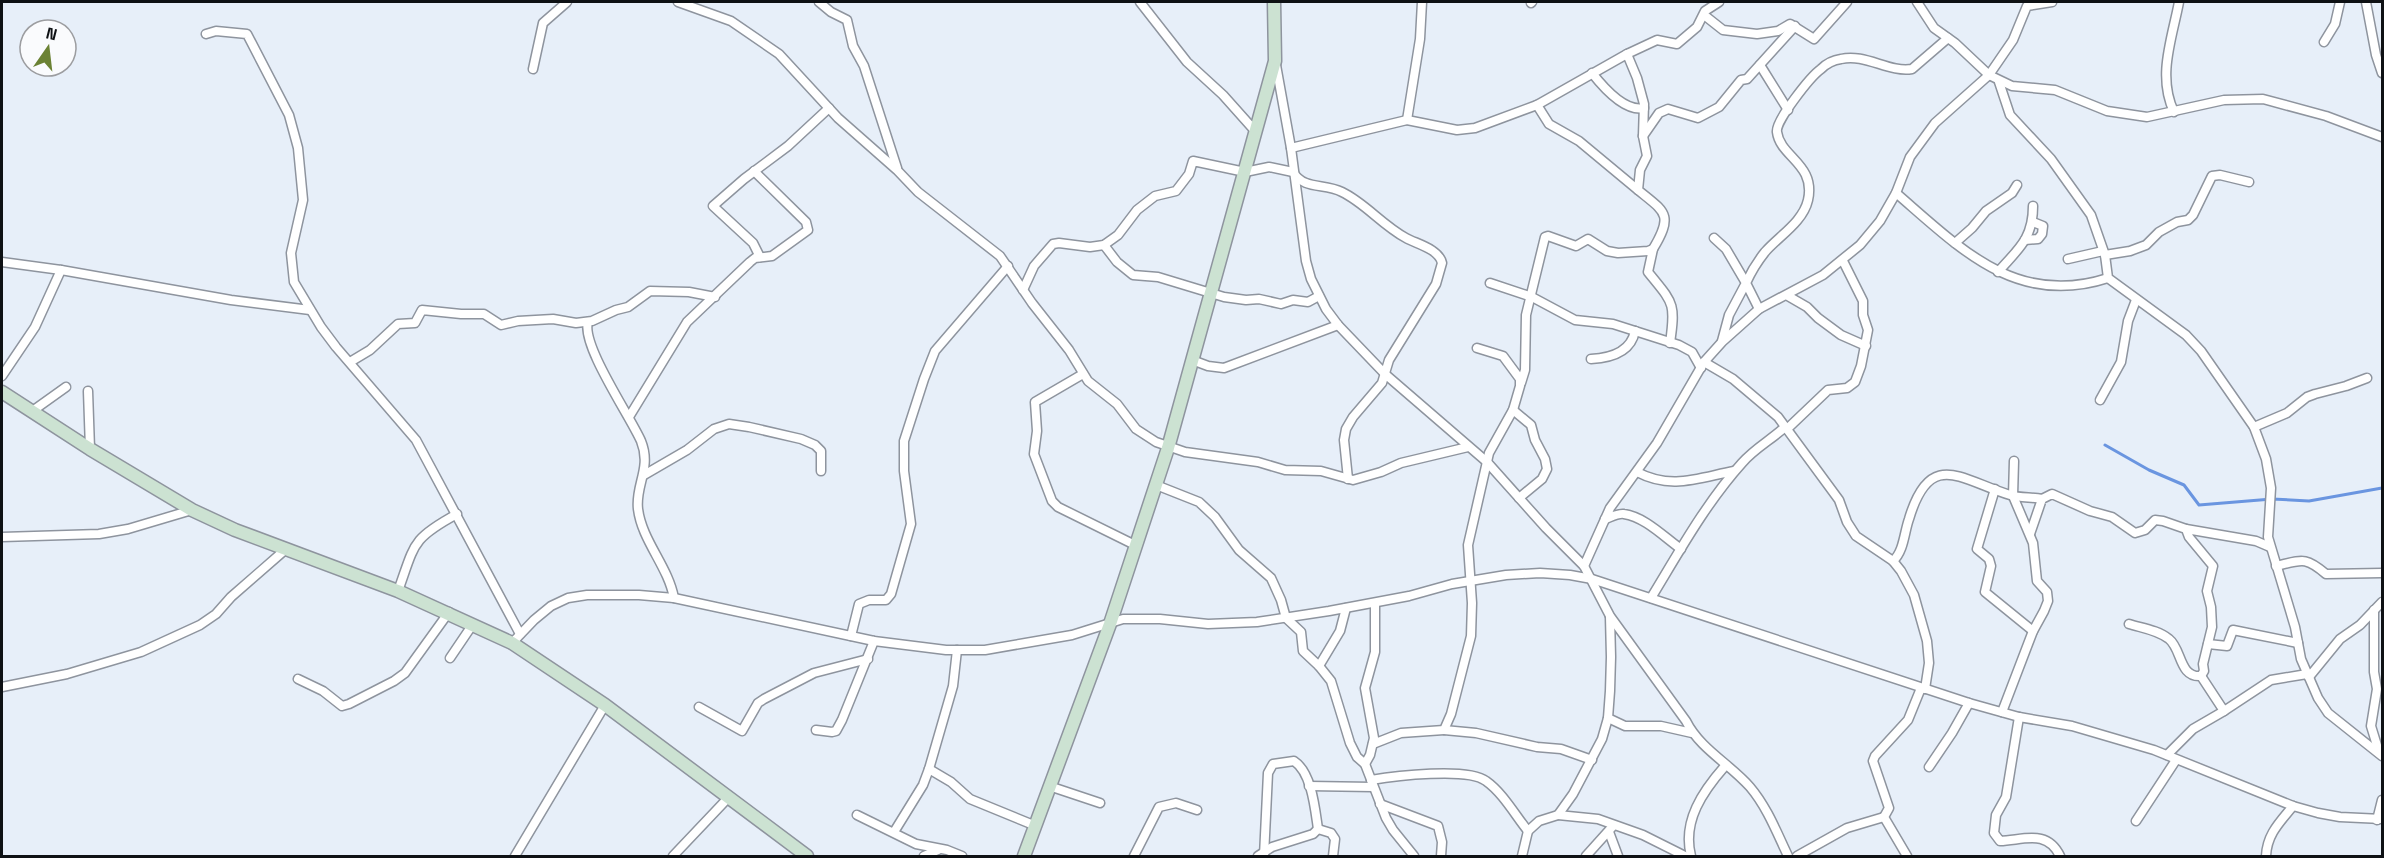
<svg xmlns="http://www.w3.org/2000/svg" width="2384" height="858" font-family="'Space Grotesk',sans-serif">
<rect width="100%" height="100%" fill="#e7eff9"/>
<g fill="none" stroke-linecap="round" stroke-linejoin="round">
<!-- stream -->
<path stroke="#6a95e0" stroke-width="3" d="M 2105,445 L 2149,470 L 2184,485 L 2199,505 L 2272,499 L 2309,501 L 2382,488"/>
<!-- street casing -->
<g stroke="#8e949e" stroke-width="11">
<g id="street">
<path d="M 678,2 L 731,21 L 779,54 L 838,118 L 897,170 L 918,192 L 1000,256 L 1032,303 L 1069,350 L 1088,381 L 1117,404 L 1136,429 L 1156,442 L 1185,452 L 1258,462 L 1285,470 L 1321,471 L 1353,480 L 1381,472 L 1401,463 L 1468,447"/>
<path d="M 819,2 L 831,12 L 847,20 L 853,46 L 864,66 L 897,168"/>
<path d="M 1140,2 L 1187,62 L 1223,95 L 1256,132"/>
<path d="M 1917,2 L 1934,28 L 1955,43 L 1989,75 L 2012,86 L 2055,90 L 2107,111 L 2147,117 L 2224,100 L 2263,99 L 2326,116 L 2382,137"/>
<path d="M 2366,2 L 2376,55 L 2382,73"/>
<path d="M 1531,3 L 1532,2"/>
<path d="M 1704,15 L 1723,30 L 1757,34 L 1778,31 L 1790,24 L 1814,39 L 1847,2"/>
<path d="M 206,34 L 216,31 L 247,34 L 289,115 L 298,148 L 303,200 L 291,253 L 294,282 L 321,327 L 336,347 L 416,440 L 520,634"/>
<path d="M 2324,42 L 2335,24 L 2340,2"/>
<path d="M 1276,65 L 1291,148 L 1306,261 L 1311,279 L 1326,309 L 1338,325 L 1385,374 L 1487,462 L 1546,528 L 1584,566 L 1610,616 L 1686,721 C 1700,749 1730,764 1750,787 C 1767,807 1777,833 1788,856"/>
<path d="M 1760,65 L 1788,110"/>
<path d="M 533,69 L 543,23 L 567,2"/>
<path d="M 1592,73 C 1603,87 1625,112 1644,108"/>
<path d="M 1999,82 L 2010,115 L 2051,159 L 2091,215 L 2105,255 L 2108,278 L 2186,335 L 2201,351 L 2254,427 L 2266,459 L 2271,488 L 2268,537 L 2295,627 L 2301,659 L 2318,698 L 2328,713 L 2382,756"/>
<path d="M 1537,105 L 1549,124 L 1579,141 L 1638,190"/>
<path d="M 2174,112 C 2157,76 2172,39 2179,2"/>
<path d="M 1407,120 L 1420,39 L 1422,2"/>
<path d="M 1643,136 L 1659,113 L 1668,109 L 1698,118 L 1719,107 L 1741,80 L 1747,79 L 1795,26"/>
<path d="M 1291,148 L 1407,120 L 1457,130 L 1475,128 L 1537,105 L 1627,54 L 1657,40 L 1677,44 L 1697,27 L 1705,11 L 1719,2"/>
<path d="M 1896,193 C 1960,248 2016,308 2108,278"/>
<path d="M 1714,238 L 1726,249 L 1746,283 L 1729,315 L 1722,341"/>
<path d="M 2025,240 L 2038,239 L 2042,234 L 2043,226 L 2033,222"/>
<path d="M 1955,243 L 1972,228 L 1986,211 L 2012,193 L 2017,185"/>
<path d="M 1104,245 L 1117,262 L 1133,275 L 1158,277 L 1224,297 L 1246,300 L 1259,299 L 1281,304 L 1293,300 L 1308,302 L 1319,296"/>
<path d="M 1653,249 L 1648,272 C 1673,303 1676,302 1670,343"/>
<path d="M 2105,255 L 2130,251 L 2146,245 L 2159,232 L 2177,222 L 2188,220 L 2193,215 L 2212,176 L 2220,175 L 2249,182"/>
<path d="M 760,257 L 753,243 L 713,206 L 744,179 L 788,146 L 829,108"/>
<path d="M 2068,259 L 2103,251"/>
<path d="M 2,262 L 61,270 L 231,300 L 310,310"/>
<path d="M 1998,272 C 2018,249 2033,239 2033,206"/>
<path d="M 1490,283 L 1532,297 L 1575,320 L 1613,324 L 1679,345 L 1692,352 L 1701,368"/>
<path d="M 1023,290 L 1034,266 L 1053,244 L 1059,243 L 1090,247 L 1104,245 L 1118,235 L 1137,210 L 1155,196 L 1176,191 L 1189,174 L 1193,161 L 1245,172 L 1269,167 L 1293,172 C 1304,190 1324,183 1342,192 C 1365,203 1382,225 1406,238 C 1417,244 1439,249 1442,263 L 1436,284 L 1389,360 L 1382,383 L 1353,417 L 1346,429 L 1344,440 L 1348,479"/>
<path d="M 1788,296 L 1807,307 L 1818,318 L 1841,335 L 1866,346"/>
<path d="M 1759,309 L 1746,283 C 1751,272 1757,262 1765,252 C 1779,236 1803,222 1808,200 C 1816,164 1780,157 1777,132 C 1775,121 1811,76 1821,69 C 1826,64 1834,60 1841,59 C 1865,53 1889,73 1912,69 L 1948,38"/>
<path d="M 588,322 C 581,345 630,416 641,441 C 652,468 635,485 638,509 C 642,541 668,566 674,598"/>
<path d="M 1591,359 C 1610,358 1631,352 1635,331"/>
<path d="M 1192,360 L 1208,366 L 1224,368 L 1338,325"/>
<path d="M 350,362 L 370,350 L 398,324 L 415,323 L 422,310 L 461,314 L 484,314 L 501,325 L 518,321 L 553,319 L 576,323 L 592,321 L 616,310 L 628,307 L 650,291 L 689,292 L 715,297"/>
<path d="M 1704,362 L 1733,379 L 1778,417 L 1839,500 L 1847,522 L 1856,536 L 1893,561 L 1901,571 L 1914,595 L 1927,641 L 1929,663 L 1925,689"/>
<path d="M 1083,374 L 1035,402 L 1037,431 L 1034,454 L 1052,501 L 1058,507 L 1137,546"/>
<path d="M 2,376 L 35,327 L 61,270"/>
<path d="M 1521,383 L 1525,370 L 1526,315 L 1545,237 L 1548,236 L 1576,246 L 1588,239 L 1607,251 L 1618,253 L 1648,251 L 1653,249 C 1674,214 1665,212 1638,190 L 1640,170 L 1647,156 L 1643,136 L 1644,104 L 1637,78 L 1627,54"/>
<path d="M 88,391 L 90,449"/>
<path d="M 2100,400 L 2121,362 L 2128,321 L 2136,300"/>
<path d="M 1513,410 L 1531,425 L 1535,440 L 1545,459 L 1547,469 L 1542,479 L 1519,498"/>
<path d="M 31,412 L 66,387"/>
<path d="M 629,417 L 687,322 L 750,262 L 755,258 L 772,256 L 808,230 L 806,222 L 754,171"/>
<path d="M 2254,427 L 2287,413 L 2307,397 L 2315,394 L 2346,386 L 2367,378"/>
<path d="M 1787,429 L 1828,390 L 1847,388 L 1855,382 L 1861,366 L 1868,330 L 1863,315 L 1863,301 L 1843,261"/>
<path d="M 1637,472 C 1671,490 1698,478 1734,471"/>
<path d="M 644,475 L 687,450 L 714,429 L 729,424 L 749,427 L 801,439 L 815,445 L 821,451 L 821,471"/>
<path d="M 1156,485 L 1199,502 L 1215,517 L 1239,550 L 1271,578 L 1281,600 L 1286,618 L 1301,632 L 1303,651 L 1319,666 L 1331,681 L 1350,743 L 1357,757 L 1365,764 L 1386,818 L 1393,830 L 1414,856"/>
<path d="M 1995,489 L 1977,549 L 1989,559 L 1991,566 L 1985,592 L 2033,631"/>
<path d="M 1605,519 C 1611,517 1618,513 1624,514 C 1645,517 1664,537 1681,549"/>
<path d="M 2186,529 L 2256,541 L 2270,547"/>
<path d="M 2030,534 L 2042,499 L 2052,494 L 2090,511 L 2112,517 L 2135,533 L 2145,530 L 2155,520 L 2163,521 L 2186,529 L 2189,537 L 2213,566 L 2207,591 L 2211,607 L 2212,627 L 2203,664 L 2204,671 L 2201,676"/>
<path d="M 2,537 L 99,534 L 128,529 L 192,510"/>
<path d="M 1893,561 C 1904,551 1904,533 1909,519 C 1930,448 1961,480 2010,495 C 2020,498 2032,497 2042,499"/>
<path d="M 1584,566 L 1610,508 L 1657,443 L 1704,362 L 1722,342 L 1759,309 L 1823,275 L 1860,245 L 1880,221 L 1896,193 L 1910,157 L 1935,123 L 1989,75 L 2013,40 L 2027,6 L 2052,2"/>
<path d="M 2276,566 C 2302,560 2305,556 2326,574 L 2382,573"/>
<path d="M 398,591 C 415,544 411,539 457,514"/>
<path d="M 1651,598 C 1679,552 1706,503 1742,463 C 1755,448 1771,440 1785,427"/>
<path d="M 2374,610 L 2374,672 L 2377,689 L 2371,726 L 2379,752"/>
<path d="M 2129,624 C 2142,628 2158,630 2169,639 C 2182,649 2179,678 2201,676 L 2224,711 L 2271,680 L 2307,674"/>
<path d="M 851,636 L 859,604 L 869,600 L 886,600 L 891,594 L 911,524 L 904,471 L 904,441 L 924,379 L 935,351 L 1008,266"/>
<path d="M 512,643 L 534,620 L 551,606 L 568,598 L 587,595 L 639,595 L 674,598 L 874,641 L 946,650 L 985,650 L 1072,635 L 1123,619 L 1160,619 L 1208,624 L 1257,622 L 1329,611 L 1409,596 L 1452,584 L 1506,575 L 1540,573 L 1570,575 L 1592,579 L 1969,703 L 2019,717 L 2072,726 L 2154,750 L 2293,806 L 2318,813 L 2340,817 L 2382,819"/>
<path d="M 2208,644 L 2227,646 L 2233,630 L 2298,643"/>
<path d="M 450,658 L 473,624"/>
<path d="M 1319,666 L 1340,631 L 1346,608"/>
<path d="M 2309,677 L 2340,639 L 2360,625 L 2382,602"/>
<path d="M 298,679 L 323,691 L 342,706 L 349,704 L 394,681 L 405,673 L 449,612"/>
<path d="M 2,687 L 67,674 L 141,652 L 200,625 L 216,614 L 231,597 L 286,549"/>
<path d="M 699,707 L 742,731 L 758,703 L 764,699 L 814,673 L 868,659"/>
<path d="M 2002,712 L 2033,631 L 2044,611 L 2048,601 L 2047,592 L 2037,581 L 2033,543 L 2013,496 L 2014,461"/>
<path d="M 2019,717 L 2006,797 L 1996,815 L 1994,833 L 2000,841 C 2024,840 2047,829 2060,856"/>
<path d="M 1608,718 L 1625,726 L 1661,726 L 1692,733"/>
<path d="M 816,730 L 832,732 L 836,731 L 842,720 L 874,641"/>
<path d="M 1444,730 L 1476,733 L 1537,747 L 1561,749 L 1592,760"/>
<path d="M 1373,744 L 1401,733 L 1444,730 L 1451,714 L 1471,636 L 1472,603 L 1468,545 L 1489,453 L 1513,410 L 1520,386 L 1520,379 L 1503,356 L 1477,348"/>
<path d="M 2167,755 L 2193,729 L 2224,711"/>
<path d="M 1365,764 L 1370,755 L 1374,738 L 1365,688 L 1375,652 L 1375,603"/>
<path d="M 1929,767 L 1952,733 L 1969,703"/>
<path d="M 929,769 L 951,782 L 970,799 L 1036,826"/>
<path d="M 1371,780 C 1394,776 1468,767 1486,781 C 1503,793 1515,815 1528,831"/>
<path d="M 1309,786 L 1373,787"/>
<path d="M 1052,787 L 1100,803"/>
<path d="M 1380,804 L 1438,826 L 1442,842 L 1441,856"/>
<path d="M 857,815 L 916,844 L 947,850 L 962,856"/>
<path d="M 1558,815 L 1598,819 L 1643,835 L 1685,856"/>
<path d="M 2377,820 L 2382,800"/>
<path d="M 2136,821 L 2176,760"/>
<path d="M 1318,829 L 1331,833 L 1335,839 L 1333,856"/>
<path d="M 894,832 L 923,785 L 929,769 L 953,686 L 957,650"/>
<path d="M 1609,832 L 1618,856"/>
<path d="M 515,856 L 605,705"/>
<path d="M 673,856 L 728,798"/>
<path d="M 924,856 L 938,850"/>
<path d="M 1134,856 L 1159,807 L 1176,803 L 1197,810"/>
<path d="M 1258,856 L 1272,847 L 1313,834 L 1318,829"/>
<path d="M 1264,856 L 1268,773 L 1273,764 L 1294,761 C 1312,773 1315,809 1318,829"/>
<path d="M 1522,856 L 1528,831 L 1539,821 L 1558,815 L 1573,794 L 1602,739 L 1608,718 L 1610,691 L 1611,657 L 1610,617"/>
<path d="M 1586,856 L 1613,826"/>
<path d="M 1691,856 C 1682,821 1703,791 1725,766"/>
<path d="M 1797,856 L 1847,828 L 1884,817"/>
<path d="M 1907,856 L 1884,817 L 1889,808 L 1873,761 L 1875,756 L 1908,720 L 1921,688"/>
<path d="M 2266,856 C 2267,834 2280,822 2293,806"/>
</g>
</g>
<!-- secondary casing -->
<g stroke="#8e949e" stroke-width="15">
<g id="secondary">
<path d="M 2,392 L 90,449 L 192,510 L 235,530 L 398,591 L 512,643 L 605,705 L 807,856"/>
<path d="M 1024,856 L 1110,624 L 1168,448 L 1275,61 L 1274,2"/>
</g>
</g>
<!-- street -->
<use href="#street" stroke="#fff" stroke-width="8"/>
<!-- secondary -->
<use href="#secondary" stroke="#cce2d2" stroke-width="12"/>
</g>
<!-- border -->
<rect width="2384" height="858" fill="none" stroke="#0e1114" stroke-width="6"/>
<!-- north arrow -->
<g transform="translate(48 48) rotate(14)"><circle r="28" fill="#fafbfd" stroke="#9c9da0" stroke-width="1.5"/>
<path d="M0-4.5L10 22L0 15L-10 22Z" fill="#6b8234"/>
<text y="-9" font-size="16" font-weight="bold" text-anchor="middle" fill="#0e1114">N</text>
</g>
</svg>
